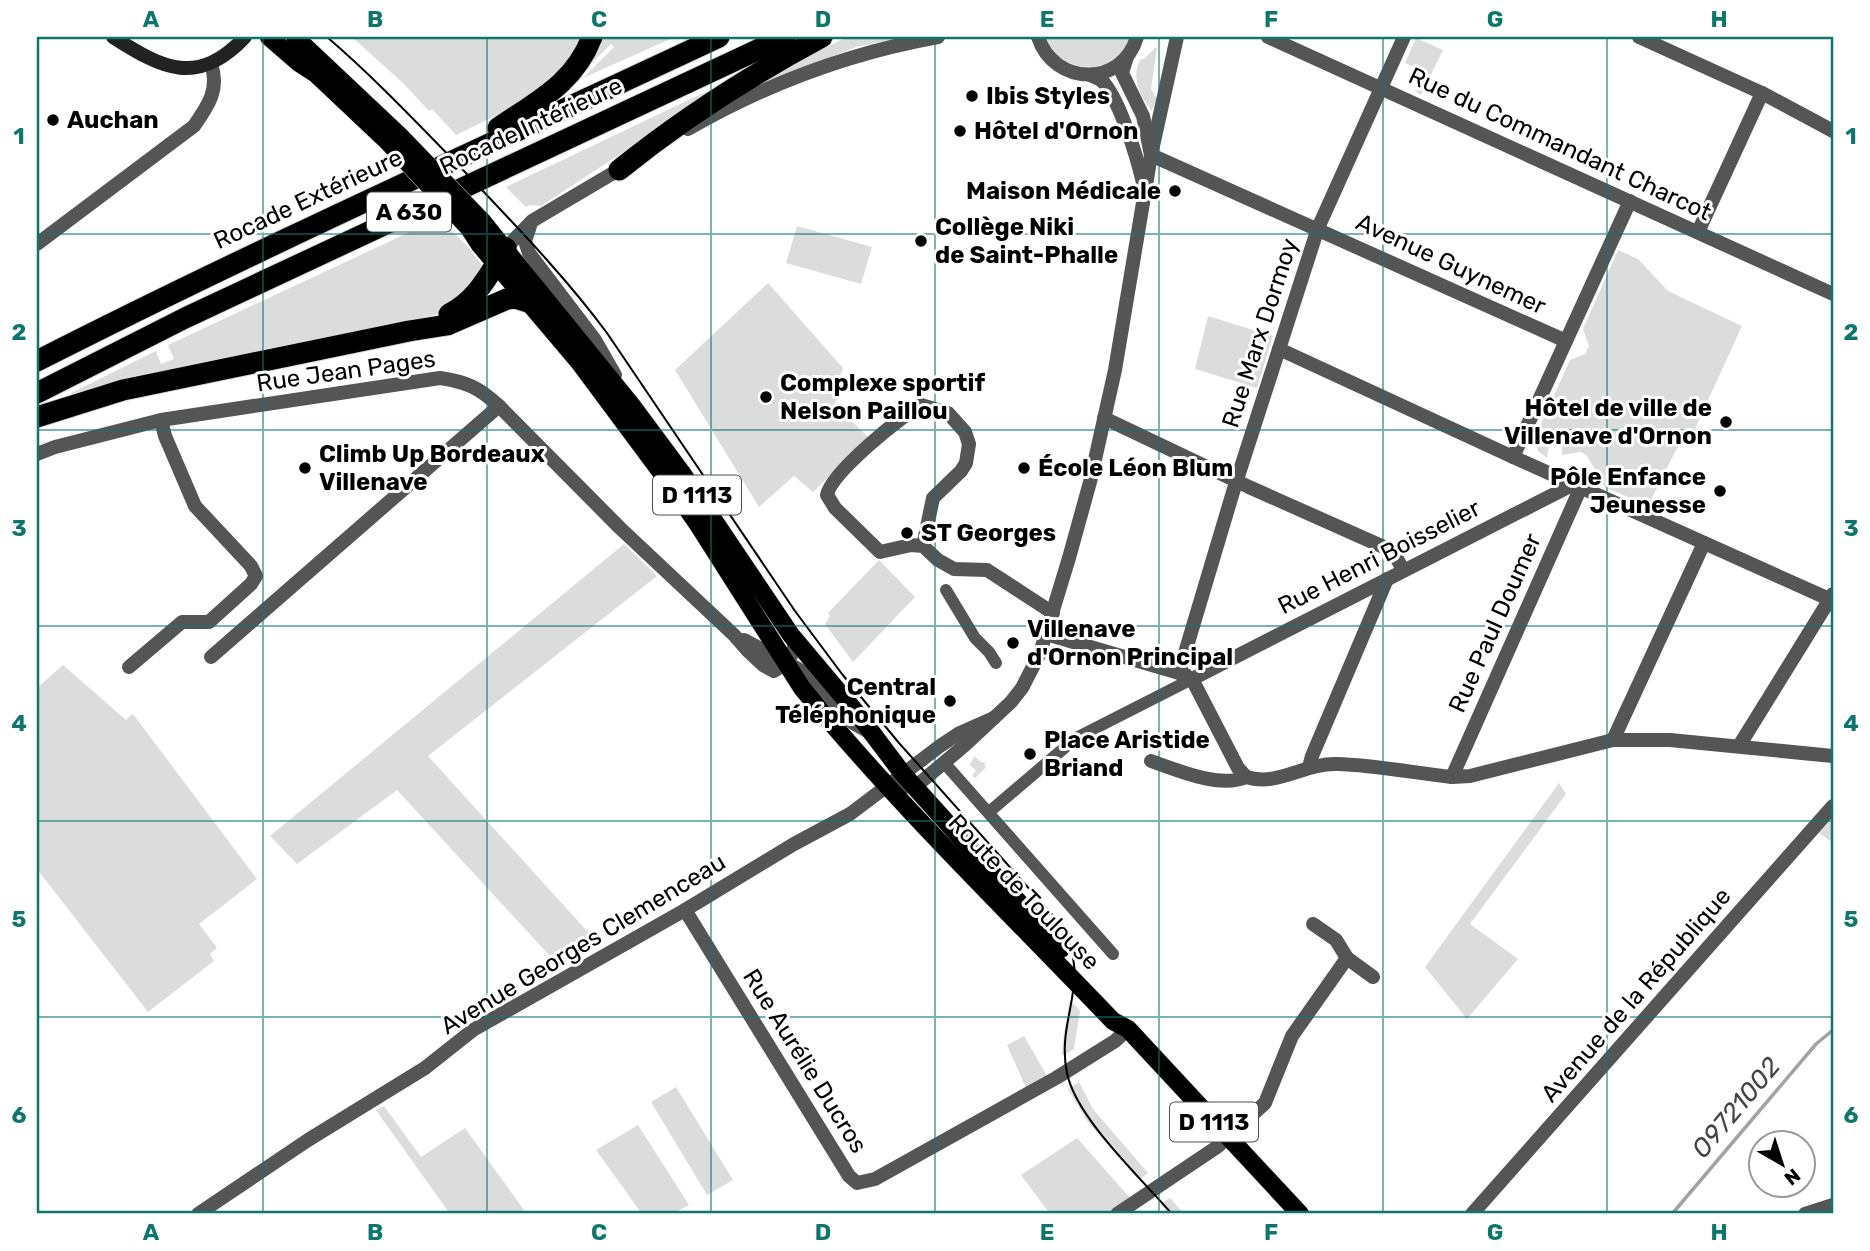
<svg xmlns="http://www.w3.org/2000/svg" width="1870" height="1251" font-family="Rubik,sans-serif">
<rect width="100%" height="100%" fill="#fff"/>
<!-- green -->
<g fill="#dcdcdc">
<path d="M 352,37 L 582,37 L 564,71 L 527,100 L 456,135 L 432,109 L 429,111 L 404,84 Z"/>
<path d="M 599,37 L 675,37 L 583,78 L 614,47 L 611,44 L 581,74 Z"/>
<path d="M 847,37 L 906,37 L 856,47 L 752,90 L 769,76 Z"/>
<path d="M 1046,37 L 1130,37 C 1118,78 1059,76 1046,37 Z"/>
<path d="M 1416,38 L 1443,50 L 1421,95 L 1416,92 L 1425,72 L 1405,63 Z"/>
<path d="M 1155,48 L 1157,48 L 1151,89 L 1157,99 L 1152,111 C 1140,97 1130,75 1141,59 L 1144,59 Z"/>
<path d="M 739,76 L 541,206 L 529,205 L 526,207 L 506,187 Z"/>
<path d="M 444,218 L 450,223 L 448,227 L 469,248 L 484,268 L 452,306 L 435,315 L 72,396 L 71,393 L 156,351 L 161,364 L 174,359 L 168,345 L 429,223 L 432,229 Z"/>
<path d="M 797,226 L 872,247 L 861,284 L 786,263 Z"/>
<path d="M 1618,250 L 1638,259 L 1668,291 L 1742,326 L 1693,433 L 1676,450 L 1648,506 L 1605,487 L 1587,456 L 1581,452 L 1562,455 L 1562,445 L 1549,445 L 1547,458 L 1538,451 L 1535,437 L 1570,360 L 1585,354 L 1589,346 L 1583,329 Z"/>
<path d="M 768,283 L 843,368 L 838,384 L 845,392 L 834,403 L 869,438 L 813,492 L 794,476 L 759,507 L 675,370 Z"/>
<path d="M 1208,316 L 1273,336 L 1257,388 L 1195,369 Z"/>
<path d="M 624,544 L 657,576 L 428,756 L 598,943 L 559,966 L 397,790 L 297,864 L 270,836 Z"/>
<path d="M 879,560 L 915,597 L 853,662 L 825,624 L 830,616 L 828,613 Z"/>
<path d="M 63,665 L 126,720 L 133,714 L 257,879 L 199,924 L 217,948 L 210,954 L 214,961 L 148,1012 L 37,869 L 37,688 Z"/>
<path d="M 974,756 L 981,762 L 986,763 L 984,765 L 986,767 L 975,778 L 972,776 L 976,771 L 970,765 Z"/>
<path d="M 1559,783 L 1566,794 L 1470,924 L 1518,959 L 1467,1019 L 1425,967 Z"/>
<path d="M 1833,817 L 1833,843 L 1819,833 Z"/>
<path d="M 1070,1000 L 1080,1011 L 1074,1049 L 1062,1056 L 1064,1032 Z"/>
<path d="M 1024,1036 L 1047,1076 L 1026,1088 L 1007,1045 Z"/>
<path d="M 1079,1082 L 1093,1109 L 1148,1173 L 1139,1180 L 1087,1121 L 1068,1089 Z"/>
<path d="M 676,1087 L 733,1180 L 707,1195 L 651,1102 Z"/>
<path d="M 384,1106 L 421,1157 L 465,1128 L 527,1214 L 450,1214 L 376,1110 Z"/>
<path d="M 638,1125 L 689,1205 L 672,1214 L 642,1214 L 596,1150 Z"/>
<path d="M 1077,1138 L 1130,1198 L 1106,1214 L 1050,1214 L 1021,1175 Z"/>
<path d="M 1170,1198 L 1184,1214 L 1169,1214 L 1160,1204 Z"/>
</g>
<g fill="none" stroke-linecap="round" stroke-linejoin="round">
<!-- stream -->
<path stroke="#a3a3a3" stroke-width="3.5" d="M 1672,1214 L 1816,1044 L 1833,1030"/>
<!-- primary casing -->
<g stroke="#dbdbdb" stroke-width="19">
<g id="primary">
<path d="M 269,37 L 299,63 L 316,74 L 388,142"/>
<path d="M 295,37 L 400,136"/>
<path d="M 482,221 L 633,407 L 682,473 L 791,635 L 860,717 L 903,774 L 1061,949"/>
<path d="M 469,228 L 480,245 L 579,362 L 669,483 L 697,523 L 802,688 C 897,804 1009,912 1113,1021 L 1128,1029 L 1300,1214"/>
</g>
</g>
<!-- motorway casing -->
<g stroke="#dbdbdb" stroke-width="23">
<g id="motorway">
<path d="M 498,128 C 537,101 574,84 592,37"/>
<path d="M 619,170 C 682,119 751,75 822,37"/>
<path d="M 449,314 C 478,299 489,274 506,248"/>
<path d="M 37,361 C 261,247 491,144 719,37"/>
<path d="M 37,393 L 185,318 L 785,37"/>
<path d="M 37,417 L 123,390 L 409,331 L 447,325 L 507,299 L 515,298 L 531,303"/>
</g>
</g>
<!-- pedestrian -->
<g stroke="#555" stroke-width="12">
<path d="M 946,590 L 975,638 L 989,652 L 996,663"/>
<path d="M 947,766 L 1113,954"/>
<path d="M 989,812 L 1076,738 L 1192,679"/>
</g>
<!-- minor -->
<g stroke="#555" stroke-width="14">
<path d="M 1177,37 L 1151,155 L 1566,341"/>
<path d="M 1268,37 L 1833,294"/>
<path d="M 1639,37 L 1762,93 L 1833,131"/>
<path d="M 1698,232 L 1762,93"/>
<path d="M 37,244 L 194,126 C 208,106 220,89 211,64"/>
<path d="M 1279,349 L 1513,457 L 1829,599"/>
<path d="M 1104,418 L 1249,487 L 1386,548 L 1395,555 L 1403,570"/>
<path d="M 37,454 L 55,447 L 161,420 L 440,378 C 467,382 478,387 499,406 L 620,528 L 734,635 L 748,651 L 763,665 L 774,671 C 788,663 794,656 795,640"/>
<path d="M 1513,457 L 1630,201"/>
<path d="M 923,546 L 911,545 L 880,552 L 835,508 L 827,495 C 831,473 901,416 921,405 L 948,413 L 965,432 L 969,444 L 966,463 L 961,471 L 933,498 L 923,546 L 938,560 L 954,569 L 987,570 L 1053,613"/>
<path d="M 1046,634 L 1186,675"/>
<path d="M 744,640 L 813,677 L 853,723 L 869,732"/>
<path d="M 211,657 L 499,406"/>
<path d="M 129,667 L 182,622 L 209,622 L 251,584 L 256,576 L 251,566 L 195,506 L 165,436 L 161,420"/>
<path d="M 1179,673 L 1233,492 L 1318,228 L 1404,37"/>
<path d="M 1192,679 L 1574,484"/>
<path d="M 1192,679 L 1238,768 L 1246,777"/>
<path d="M 1613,740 L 1704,543"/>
<path d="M 1739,746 L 1833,594"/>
<path d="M 1151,761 C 1177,770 1220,789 1246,777 C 1278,787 1304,763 1337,764 C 1375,765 1414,773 1452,777 L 1470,776 L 1613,740 L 1670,740 L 1833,756"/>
<path d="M 1309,767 L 1312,756 L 1387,579"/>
<path d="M 1452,777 L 1581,487"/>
<path d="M 685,910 L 849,1176 L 857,1183 L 875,1179 L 1056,1078 L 1115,1041 L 1128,1029"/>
<path d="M 1313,924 L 1336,940 L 1347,958"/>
<path d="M 1117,1214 L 1217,1147 L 1265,1103 L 1292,1036 L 1347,958 L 1373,977"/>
<path d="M 1472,1214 L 1833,806"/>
<path d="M 1805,1214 L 1833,1205"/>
</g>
<!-- tertiary -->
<g stroke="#555" stroke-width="14">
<path d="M 1038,37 C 1054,86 1122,88 1137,37"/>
<path d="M 1090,75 C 1095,77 1101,79 1104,83 C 1121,104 1137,157 1143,183"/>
<path d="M 688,129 C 766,84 849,53 938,37"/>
<path d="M 530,226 L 525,241 L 529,253 L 595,340 L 615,375"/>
<path d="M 498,244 L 506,248 L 532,221 L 625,166"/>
<path d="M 904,786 L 915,787 L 965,745 L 1011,702 L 1022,688 L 1040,653 L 1069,558 L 1090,482 L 1115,370 L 1151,155 L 1143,116 L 1122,73 L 1127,57"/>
<path d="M 198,1214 L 308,1140 L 425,1068 L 473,1030 L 685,910 L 794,844 L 850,814 L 940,746 L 958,734 L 994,718"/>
</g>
<!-- secondary -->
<path stroke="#222" stroke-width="14" d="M 113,37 C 163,69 198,87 245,37"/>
<!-- primary -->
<use href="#primary" stroke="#000" stroke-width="18"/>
<!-- motorway -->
<use href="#motorway" stroke="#000" stroke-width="21"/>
<!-- tram -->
<path stroke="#000" stroke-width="2" d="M 327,37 C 376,79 420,126 465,172 C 514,224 564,275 607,333 L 795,611 L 842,674 L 899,743 L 1058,921 C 1096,979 1055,1016 1067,1073 C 1076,1118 1141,1178 1172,1214"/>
<!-- primary-bridge casing -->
<g stroke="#dbdbdb" stroke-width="19" stroke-linecap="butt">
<g id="primary-bridge">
<path d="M 400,136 L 482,221"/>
<path d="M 388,142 L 469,228"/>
</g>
</g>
<!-- primary-bridge -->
<use href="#primary-bridge" stroke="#000" stroke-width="18"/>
</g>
<!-- grid -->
<path fill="none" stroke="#0f766e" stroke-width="2" stroke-opacity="0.55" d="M 263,37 L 263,1214M 487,37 L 487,1214M 711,37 L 711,1214M 935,37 L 935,1214M 1159,37 L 1159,1214M 1383,37 L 1383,1214M 1607,37 L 1607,1214M 37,234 L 1833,234M 37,430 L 1833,430M 37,626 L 1833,626M 37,821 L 1833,821M 37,1017 L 1833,1017"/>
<!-- markers -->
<g fill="#000" stroke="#fff" stroke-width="2.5">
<circle cx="972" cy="96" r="7"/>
<circle cx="53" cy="120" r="7"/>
<circle cx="960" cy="131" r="7"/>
<circle cx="1175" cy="191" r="7"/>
<circle cx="921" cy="241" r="7"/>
<circle cx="766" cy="397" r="7"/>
<circle cx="1726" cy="422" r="7"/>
<circle cx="305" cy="468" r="7"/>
<circle cx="1024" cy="468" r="7"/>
<circle cx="1720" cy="491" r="7"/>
<circle cx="907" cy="533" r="7"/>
<circle cx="1013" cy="643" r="7"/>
<circle cx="950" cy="701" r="7"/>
<circle cx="1030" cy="754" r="7"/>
</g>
<g text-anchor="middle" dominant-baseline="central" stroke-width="6" stroke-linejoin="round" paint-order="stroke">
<!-- shield labels -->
<g fill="#fff" stroke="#4c4c4c" stroke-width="2">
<rect x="367" y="192.5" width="84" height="39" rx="5"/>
<rect x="653" y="475.5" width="88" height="39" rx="5"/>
<rect x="1170" y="1102.5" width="88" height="39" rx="5"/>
</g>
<g font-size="23" font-weight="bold" fill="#000">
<text x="409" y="212">A 630</text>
<text x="697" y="495">D 1113</text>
<text x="1214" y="1122">D 1113</text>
</g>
<!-- poi labels -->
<g font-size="24" font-weight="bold" fill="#000" stroke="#fff" text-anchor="start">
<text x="986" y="96">Ibis Styles</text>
<text x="67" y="120">Auchan</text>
<text x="974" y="131">Hôtel d'Ornon</text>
<text x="1161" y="191" text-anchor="end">Maison Médicale</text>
<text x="935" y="227">Collège Niki<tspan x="935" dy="28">de Saint-Phalle</tspan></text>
<text x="780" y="383">Complexe sportif<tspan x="780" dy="28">Nelson Paillou</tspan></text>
<text x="1712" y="408" text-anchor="end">Hôtel de ville de<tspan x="1712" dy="28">Villenave d'Ornon</tspan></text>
<text x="319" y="454">Climb Up Bordeaux<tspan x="319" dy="28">Villenave</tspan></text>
<text x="1038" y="468">École Léon Blum</text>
<text x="1706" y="477" text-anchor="end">Pôle Enfance<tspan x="1706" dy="28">Jeunesse</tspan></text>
<text x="921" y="533">ST Georges</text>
<text x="1027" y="629">Villenave<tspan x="1027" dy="28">d'Ornon Principal</tspan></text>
<text x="936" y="687" text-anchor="end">Central<tspan x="936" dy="28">Téléphonique</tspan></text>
<text x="1044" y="740">Place Aristide<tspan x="1044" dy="28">Briand</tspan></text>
</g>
<!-- street labels -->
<g font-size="24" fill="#000" stroke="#fff">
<text transform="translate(531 126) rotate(-25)">Rocade Intérieure</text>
<text transform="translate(1560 144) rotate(25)">Rue du Commandant Charcot</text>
<text transform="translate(308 199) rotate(-25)">Rocade Extérieure</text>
<text transform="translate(1451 264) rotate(25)">Avenue Guynemer</text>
<text transform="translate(1260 333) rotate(-72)">Rue Marx Dormoy</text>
<text transform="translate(346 371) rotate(-8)">Rue Jean Pages</text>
<text transform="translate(1379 557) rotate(-27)">Rue Henri Boisselier</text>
<text transform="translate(1495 623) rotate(-66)">Rue Paul Doumer</text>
<text transform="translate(1024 892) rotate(46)">Route de Toulouse</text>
<text transform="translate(583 944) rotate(-31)">Avenue Georges Clemenceau</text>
<text transform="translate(1636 995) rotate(-49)">Avenue de la République</text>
<text transform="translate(805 1061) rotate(58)">Rue Aurélie Ducros</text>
</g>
<!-- water labels -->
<g font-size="26" font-style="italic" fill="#444" stroke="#fff">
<text transform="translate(1736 1108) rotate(-50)">O9721002</text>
</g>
</g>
<!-- border -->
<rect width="1870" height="1251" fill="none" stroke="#ffffff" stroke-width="77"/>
<!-- north arrow -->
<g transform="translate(1782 1164) rotate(141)"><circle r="33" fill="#ffffff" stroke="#999999" stroke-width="2"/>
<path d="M0-5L12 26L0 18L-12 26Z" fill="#000000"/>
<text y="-10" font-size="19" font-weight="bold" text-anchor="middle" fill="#000000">N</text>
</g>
<rect x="38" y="38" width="1794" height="1174" fill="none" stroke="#0f766e" stroke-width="2.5"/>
<g font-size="23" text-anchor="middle" font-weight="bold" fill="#0f766e">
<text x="151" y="27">A</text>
<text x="375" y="27">B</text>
<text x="599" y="27">C</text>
<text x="823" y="27">D</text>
<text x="1047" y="27">E</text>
<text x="1271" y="27">F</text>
<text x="1495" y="27">G</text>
<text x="1719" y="27">H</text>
<text x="19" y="144">1</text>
<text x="1851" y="144">1</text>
<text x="19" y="340">2</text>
<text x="1851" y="340">2</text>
<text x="19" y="536">3</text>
<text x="1851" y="536">3</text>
<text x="19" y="731">4</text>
<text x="1851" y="731">4</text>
<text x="19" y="927">5</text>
<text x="1851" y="927">5</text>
<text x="19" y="1123">6</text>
<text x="1851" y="1123">6</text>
<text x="151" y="1240">A</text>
<text x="375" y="1240">B</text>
<text x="599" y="1240">C</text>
<text x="823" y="1240">D</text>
<text x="1047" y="1240">E</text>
<text x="1271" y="1240">F</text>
<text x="1495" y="1240">G</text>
<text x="1719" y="1240">H</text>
</g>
</svg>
